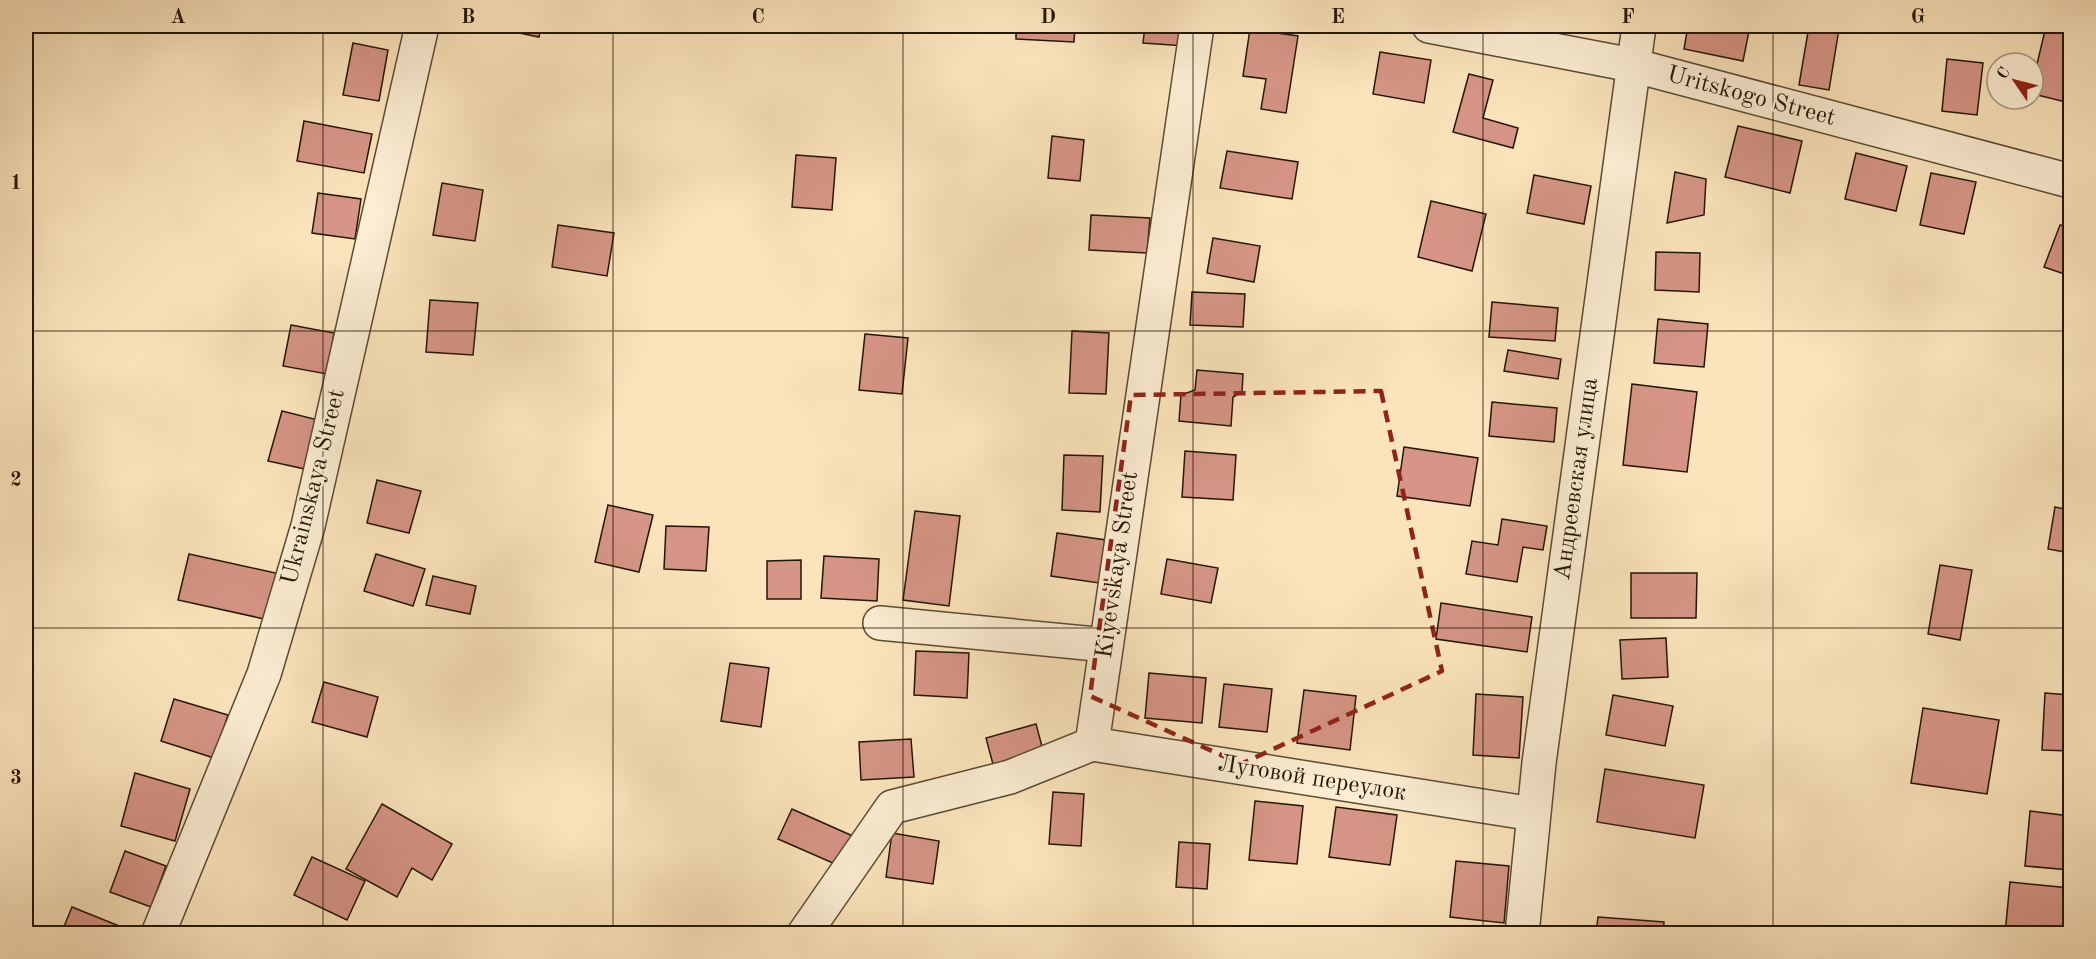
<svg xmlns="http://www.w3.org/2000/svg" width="2096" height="959" font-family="'Old Standard TT',serif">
<rect width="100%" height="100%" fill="#fbe4bc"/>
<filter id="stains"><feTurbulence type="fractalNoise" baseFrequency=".00333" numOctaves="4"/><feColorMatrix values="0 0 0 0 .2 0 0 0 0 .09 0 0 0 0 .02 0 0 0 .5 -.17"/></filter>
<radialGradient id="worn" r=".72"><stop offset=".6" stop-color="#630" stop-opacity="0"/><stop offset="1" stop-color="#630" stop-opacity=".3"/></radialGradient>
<!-- building -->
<g fill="#d69586" stroke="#241605" stroke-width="1.5">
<path d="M 499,26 L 541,26 L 539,37 L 499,29 Z"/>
<path d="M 1016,26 L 1075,26 L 1074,42 L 1016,39 Z"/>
<path d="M 1145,26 L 1187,26 L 1186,46 L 1143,43 Z"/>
<path d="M 1688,26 L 1750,26 L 1743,61 L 1684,49 Z"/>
<path d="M 1809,26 L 1839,29 L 1829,90 L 1799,85 Z"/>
<path d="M 2046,26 L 2070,29 L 2070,103 L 2033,94 L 2033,81 Z"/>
<path d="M 1250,29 L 1298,36 L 1286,113 L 1261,109 L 1266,79 L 1243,76 Z"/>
<path d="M 353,43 L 388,50 L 379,101 L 343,95 Z"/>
<path d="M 1380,52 L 1431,60 L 1424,103 L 1373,94 Z"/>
<path d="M 1947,59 L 1983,63 L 1977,115 L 1942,111 Z"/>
<path d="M 1469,74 L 1493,80 L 1483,118 L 1518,128 L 1513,148 L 1453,132 Z"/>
<path d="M 304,121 L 372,134 L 364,173 L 297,161 Z"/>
<path d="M 1738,126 L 1802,141 L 1790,193 L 1725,177 Z"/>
<path d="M 1052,136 L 1084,140 L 1080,181 L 1048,178 Z"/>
<path d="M 1227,151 L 1298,162 L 1292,199 L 1220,188 Z"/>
<path d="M 1856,153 L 1907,166 L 1896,211 L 1845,199 Z"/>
<path d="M 796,155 L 836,158 L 832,210 L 792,207 Z"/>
<path d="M 1675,172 L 1706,179 L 1704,215 L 1667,223 Z"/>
<path d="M 1931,173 L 1976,182 L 1964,234 L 1920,225 Z"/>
<path d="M 1534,175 L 1591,186 L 1584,224 L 1527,213 Z"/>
<path d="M 442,183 L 483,190 L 475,241 L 433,235 Z"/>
<path d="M 318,193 L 361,199 L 355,239 L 312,233 Z"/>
<path d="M 1431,201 L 1486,214 L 1472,271 L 1418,257 Z"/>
<path d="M 1091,215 L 1150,218 L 1147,253 L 1089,250 Z"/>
<path d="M 558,225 L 614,233 L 607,276 L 552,267 Z"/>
<path d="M 2060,225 L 2070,227 L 2070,276 L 2044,267 Z"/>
<path d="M 1213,238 L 1260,246 L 1254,282 L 1207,273 Z"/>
<path d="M 1656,252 L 1700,253 L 1699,292 L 1655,290 Z"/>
<path d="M 1192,292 L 1245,294 L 1243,327 L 1190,325 Z"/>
<path d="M 430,300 L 478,303 L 473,355 L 426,352 Z"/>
<path d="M 1492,302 L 1558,308 L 1555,341 L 1489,337 Z"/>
<path d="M 1658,319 L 1708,324 L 1704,367 L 1654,363 Z"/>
<path d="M 291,325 L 334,333 L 327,374 L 283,366 Z"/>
<path d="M 1072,331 L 1109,333 L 1106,394 L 1069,393 Z"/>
<path d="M 865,334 L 908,338 L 902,394 L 859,390 Z"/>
<path d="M 1508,350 L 1561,359 L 1558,379 L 1504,371 Z"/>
<path d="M 1197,370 L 1243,374 L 1242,392 L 1233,397 L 1231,426 L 1179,421 L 1181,395 L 1195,390 Z"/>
<path d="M 1632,384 L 1697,392 L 1687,472 L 1623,465 Z"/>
<path d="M 1492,402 L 1557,408 L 1554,442 L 1489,436 Z"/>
<path d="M 282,411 L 318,420 L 305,469 L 268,461 Z"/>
<path d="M 1404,447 L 1478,458 L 1470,506 L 1397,496 Z"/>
<path d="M 1185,451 L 1236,455 L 1233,500 L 1182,497 Z"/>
<path d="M 1064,455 L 1103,456 L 1100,512 L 1062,510 Z"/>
<path d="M 377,480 L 421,491 L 409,533 L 367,523 Z"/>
<path d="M 608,505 L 653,515 L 639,572 L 595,562 Z"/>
<path d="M 2055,507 L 2070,510 L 2070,553 L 2048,549 Z"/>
<path d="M 915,511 L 960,516 L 949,606 L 903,600 Z"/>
<path d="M 1502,519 L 1547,526 L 1543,550 L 1523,547 L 1517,582 L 1466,574 L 1472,541 L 1498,545 Z"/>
<path d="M 666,526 L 709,527 L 706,571 L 664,569 Z"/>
<path d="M 1057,533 L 1106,540 L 1099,583 L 1051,576 Z"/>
<path d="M 189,554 L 280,574 L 269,620 L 178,600 Z"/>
<path d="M 376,554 L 425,569 L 413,606 L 364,591 Z"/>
<path d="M 824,556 L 879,559 L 877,601 L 821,598 Z"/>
<path d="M 1167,559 L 1218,568 L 1211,603 L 1161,594 Z"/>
<path d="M 801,560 L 801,599 L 767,599 L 767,561 Z"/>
<path d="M 1940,565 L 1972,570 L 1960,640 L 1928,634 Z"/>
<path d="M 1631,573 L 1697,573 L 1696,618 L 1631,618 Z"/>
<path d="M 433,576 L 476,586 L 470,614 L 426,605 Z"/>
<path d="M 1441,603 L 1532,617 L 1527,652 L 1436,639 Z"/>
<path d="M 1666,638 L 1668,677 L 1622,679 L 1620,640 Z"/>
<path d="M 916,651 L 969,653 L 967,698 L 914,695 Z"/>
<path d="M 730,663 L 769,668 L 761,727 L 721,721 Z"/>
<path d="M 1149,673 L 1206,678 L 1202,723 L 1145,718 Z"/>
<path d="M 324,682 L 378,697 L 367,737 L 312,722 Z"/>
<path d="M 1224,684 L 1272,689 L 1267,732 L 1219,727 Z"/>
<path d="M 1304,690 L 1356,696 L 1350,750 L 1297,743 Z"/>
<path d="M 2045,693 L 2070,695 L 2070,751 L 2042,750 Z"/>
<path d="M 1476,694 L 1523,697 L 1519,758 L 1473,755 Z"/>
<path d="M 1613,695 L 1673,706 L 1665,746 L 1606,735 Z"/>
<path d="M 174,699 L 228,715 L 214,758 L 161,741 Z"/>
<path d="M 1923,708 L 1999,720 L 1987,794 L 1911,783 Z"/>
<path d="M 1036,724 L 1044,754 L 994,768 L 986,738 Z"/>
<path d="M 911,739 L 914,777 L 861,780 L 859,742 Z"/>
<path d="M 1605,769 L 1704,785 L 1695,838 L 1597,822 Z"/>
<path d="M 135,773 L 190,789 L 175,841 L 121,826 Z"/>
<path d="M 1053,792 L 1084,794 L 1081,846 L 1049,844 Z"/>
<path d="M 1255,801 L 1303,806 L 1297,864 L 1249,860 Z"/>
<path d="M 382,804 L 452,844 L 432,880 L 412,868 L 397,897 L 346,869 Z"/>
<path d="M 1336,807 L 1397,815 L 1390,865 L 1329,857 Z"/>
<path d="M 792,809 L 855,837 L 842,867 L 778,839 Z"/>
<path d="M 2030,811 L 2070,816 L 2070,870 L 2025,866 Z"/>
<path d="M 892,833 L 939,841 L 933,884 L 886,877 Z"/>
<path d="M 1179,842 L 1210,844 L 1207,889 L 1176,887 Z"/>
<path d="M 125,851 L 166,866 L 151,907 L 110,892 Z"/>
<path d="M 312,857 L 365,881 L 347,920 L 294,895 Z"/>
<path d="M 1456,861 L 1509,866 L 1504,923 L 1450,917 Z"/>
<path d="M 2010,882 L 2070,888 L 2070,934 L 2005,934 Z"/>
<path d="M 72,907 L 139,934 L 61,934 Z"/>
<path d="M 1598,917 L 1664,922 L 1663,934 L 1596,934 Z"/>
</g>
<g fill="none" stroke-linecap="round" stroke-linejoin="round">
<!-- minor casing -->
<g stroke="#5a4a33" stroke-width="36">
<g id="minor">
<path d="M 1429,26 L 1632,65 L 2070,181"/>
<path d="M 880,623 L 1106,645"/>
<path d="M 1092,744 L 1533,814"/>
<path d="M 158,934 L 264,674 L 308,526 L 422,26"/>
<path d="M 804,934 L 892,807 L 1010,777 L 1092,744 L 1197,26"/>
<path d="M 1522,934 L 1539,763 L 1639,26"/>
</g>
</g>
<!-- minor -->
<use href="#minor" stroke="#fcedd3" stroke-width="33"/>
</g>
<!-- marked area -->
<path fill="none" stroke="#8f2418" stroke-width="4.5" stroke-dasharray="12 8" stroke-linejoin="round" d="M 1381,391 L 1442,671 L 1241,764 L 1090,696 L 1131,395 Z"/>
<!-- grid -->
<path fill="none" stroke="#241605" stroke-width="1.5" stroke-opacity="0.55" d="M 323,26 L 323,934M 613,26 L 613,934M 903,26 L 903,934M 1193,26 L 1193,934M 1483,26 L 1483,934M 1773,26 L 1773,934M 26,331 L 2070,331M 26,628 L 2070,628"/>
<g text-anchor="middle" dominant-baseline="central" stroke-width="4.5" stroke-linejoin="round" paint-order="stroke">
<!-- street labels -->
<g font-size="24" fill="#241605" stroke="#fcedd3">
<text transform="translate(1751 97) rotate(15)">Uritskogo Street</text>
<text transform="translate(1577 479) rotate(-82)">Андреевская улица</text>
<text transform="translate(314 487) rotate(-76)">Ukrainskaya Street</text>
<text transform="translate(1118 565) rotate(-82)">Kiyevskaya Street</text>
<text transform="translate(1312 779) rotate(9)">Луговой переулок</text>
</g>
</g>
<!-- margin -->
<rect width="2096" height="959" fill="none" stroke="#fbe4bc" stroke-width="66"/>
<!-- north arrow -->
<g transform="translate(2015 81) rotate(305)"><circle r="28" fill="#fcedd3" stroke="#a69781" stroke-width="1.5"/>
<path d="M0-4.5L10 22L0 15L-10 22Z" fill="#8f2418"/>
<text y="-9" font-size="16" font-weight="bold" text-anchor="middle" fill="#241605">С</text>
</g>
<rect x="33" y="33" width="2030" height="893" fill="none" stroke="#241605" stroke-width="2"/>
<g font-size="20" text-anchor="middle" font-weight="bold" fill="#241605">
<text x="178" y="23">A</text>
<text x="468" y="23">B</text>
<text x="758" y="23">C</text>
<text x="1048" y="23">D</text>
<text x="1338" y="23">E</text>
<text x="1628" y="23">F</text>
<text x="1918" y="23">G</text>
<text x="16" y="189">1</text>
<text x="16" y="486">2</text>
<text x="16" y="784">3</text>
</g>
<rect width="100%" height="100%" filter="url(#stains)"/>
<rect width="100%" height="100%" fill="url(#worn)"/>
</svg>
